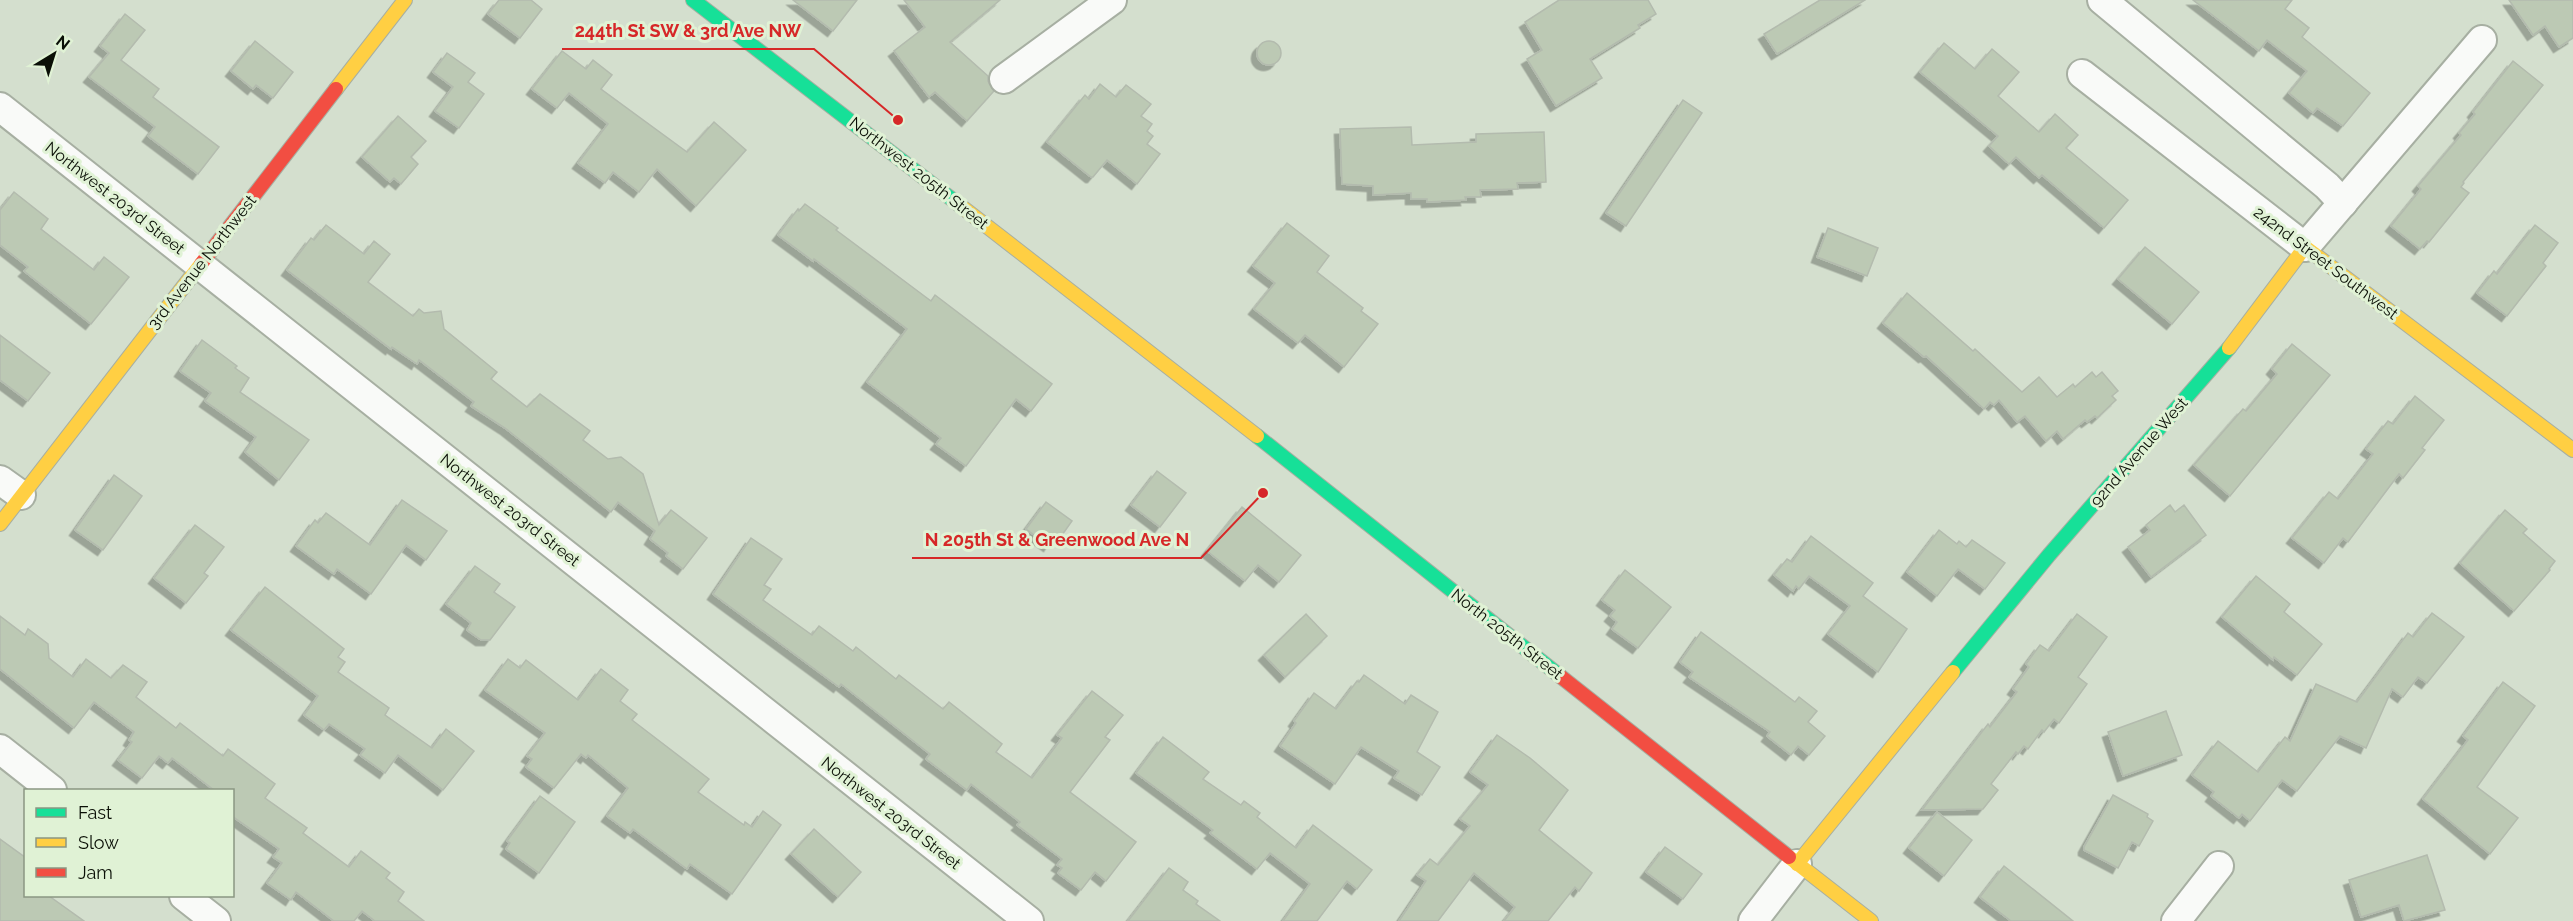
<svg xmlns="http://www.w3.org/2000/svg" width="2573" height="921" font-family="Raleway,sans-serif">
<defs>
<filter id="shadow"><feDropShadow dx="-5.5" dy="5.5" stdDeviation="0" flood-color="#0004"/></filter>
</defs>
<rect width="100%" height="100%" fill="#d4dfce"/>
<!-- building -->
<g fill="#bcc9b4" stroke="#b3bbae" stroke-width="1.5" filter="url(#shadow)">
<path d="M 499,0 L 531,0 L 542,9 L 520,38 L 488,14 Z"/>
<path d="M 793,0 L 857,0 L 833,31 Z"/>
<path d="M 904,0 L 1000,0 L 950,42 L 988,76 L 988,81 L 994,91 L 967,121 L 935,92 L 929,97 L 894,51 L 925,27 Z"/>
<path d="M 1559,0 L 1648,0 L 1656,14 L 1638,25 L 1640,28 L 1590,59 L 1602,78 L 1556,106 L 1527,59 L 1542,50 L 1525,22 Z"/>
<path d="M 1820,0 L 1865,0 L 1777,54 L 1764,34 Z"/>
<path d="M 2193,0 L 2292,0 L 2285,9 L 2309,28 L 2302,37 L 2370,93 L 2343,126 L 2317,108 L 2313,113 L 2289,93 L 2307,71 L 2267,40 L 2259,51 Z"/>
<path d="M 2509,0 L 2573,0 L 2573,38 L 2559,47 L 2545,26 L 2533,35 Z"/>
<path d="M 125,14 L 145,30 L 121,60 L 159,89 L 153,97 L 219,147 L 198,174 L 148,136 L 155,127 L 89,77 L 109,53 L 100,46 Z"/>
<circle cx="1269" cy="53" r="12"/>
<path d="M 255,41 L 293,72 L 273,98 L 256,85 L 253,89 L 231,71 Z"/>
<path d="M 1944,43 L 1975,69 L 1992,49 L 2019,72 L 1998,96 L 2039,132 L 2055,114 L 2078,135 L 2066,148 L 2128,200 L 2104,228 L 2042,175 L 2039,178 L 2016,157 L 2009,164 L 1989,146 L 1998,136 L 1920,72 Z"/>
<path d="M 562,51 L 586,69 L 593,60 L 612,75 L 601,89 L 687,152 L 714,122 L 746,150 L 696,206 L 657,169 L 639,192 L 613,172 L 605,183 L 578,163 L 608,124 L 569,93 L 557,108 L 532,89 Z"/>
<path d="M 447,53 L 475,73 L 468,82 L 484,94 L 459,128 L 435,111 L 453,87 L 433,72 Z"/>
<path d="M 2513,61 L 2543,85 L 2463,182 L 2464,183 L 2461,187 L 2469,193 L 2429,242 L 2427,241 L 2420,249 L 2391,226 L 2421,189 L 2418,186 L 2461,135 L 2459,133 L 2475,114 L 2473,112 Z"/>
<path d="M 1100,84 L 1116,97 L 1126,85 L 1151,104 L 1141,116 L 1152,124 L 1147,131 L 1153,136 L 1147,144 L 1160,154 L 1137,184 L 1107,160 L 1093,177 L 1091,177 L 1047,142 L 1085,95 L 1089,99 Z"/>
<path d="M 1683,100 L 1702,113 L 1626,226 L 1606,213 Z"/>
<path d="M 398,116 L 426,141 L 411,157 L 418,164 L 401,184 L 394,178 L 390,182 L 362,157 Z"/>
<path d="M 1411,127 L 1412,145 L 1476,142 L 1476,134 L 1544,132 L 1546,182 L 1517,183 L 1518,189 L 1480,190 L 1481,197 L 1465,197 L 1466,200 L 1427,202 L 1427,199 L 1411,199 L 1411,193 L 1373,195 L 1373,186 L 1342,184 L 1340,129 Z"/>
<path d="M 14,192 L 48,219 L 41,229 L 94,270 L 104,257 L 129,277 L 91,324 L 24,271 L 28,267 L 0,245 L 0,210 Z"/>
<path d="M 805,204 L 838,228 L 836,230 L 931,301 L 935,295 L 1052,384 L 1031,411 L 1016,399 L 966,466 L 936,444 L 941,438 L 867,382 L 907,329 L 814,259 L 813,261 L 778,235 L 798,209 L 799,211 Z"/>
<path d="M 1287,223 L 1329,256 L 1317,272 L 1363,308 L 1361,311 L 1378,324 L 1344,367 L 1305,335 L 1298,343 L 1254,309 L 1275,283 L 1253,266 Z"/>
<path d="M 326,225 L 364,254 L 374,241 L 390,254 L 368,282 L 413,316 L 419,309 L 424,313 L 441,311 L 444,329 L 497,372 L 491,379 L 527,407 L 540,394 L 590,431 L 583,440 L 608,459 L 621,457 L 643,474 L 659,525 L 671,510 L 707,538 L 683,569 L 666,556 L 668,553 L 650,539 L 655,531 L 618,502 L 611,512 L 505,428 L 471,406 L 474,402 L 419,360 L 417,364 L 392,347 L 391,349 L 287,270 L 311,238 L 314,240 Z"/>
<path d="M 2535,225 L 2558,243 L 2543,263 L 2546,266 L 2507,316 L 2477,293 L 2494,271 L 2497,274 Z"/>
<path d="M 1828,228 L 1878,248 L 1867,276 L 1817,257 Z"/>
<path d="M 2145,247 L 2199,292 L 2172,324 L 2118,279 Z"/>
<path d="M 1907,293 L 1973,351 L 1975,349 L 2022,392 L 2039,377 L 2057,397 L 2073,384 L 2075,387 L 2092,372 L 2096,377 L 2102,372 L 2118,391 L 2112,396 L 2116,400 L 2097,418 L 2095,416 L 2087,422 L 2085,420 L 2063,439 L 2057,431 L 2046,441 L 2025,416 L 2017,422 L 1999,400 L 1994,405 L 1990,402 L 1984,409 L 1926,356 L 1924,357 L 1883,323 Z"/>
<path d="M 0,335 L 50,373 L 28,401 L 0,380 Z"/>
<path d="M 202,340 L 237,366 L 235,368 L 249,378 L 240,392 L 309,440 L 279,480 L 245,452 L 256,437 L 205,401 L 211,393 L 180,371 Z"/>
<path d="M 2292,344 L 2330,375 L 2230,496 L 2194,465 L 2243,409 L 2246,411 L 2277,374 L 2272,369 Z"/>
<path d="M 2415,396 L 2444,420 L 2422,448 L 2425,450 L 2403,478 L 2399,474 L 2348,542 L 2343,538 L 2324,563 L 2292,538 L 2329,492 L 2338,499 L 2373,454 L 2366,449 L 2388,421 L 2393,424 Z"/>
<path d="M 1157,471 L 1186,493 L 1160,527 L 1131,505 Z"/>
<path d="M 114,475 L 142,496 L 103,550 L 75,530 Z"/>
<path d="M 402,500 L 447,531 L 426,560 L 406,545 L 371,594 L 337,569 L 334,574 L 296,546 L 315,520 L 318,523 L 326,513 L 370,545 Z"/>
<path d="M 1046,502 L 1072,521 L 1060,538 L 1056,535 L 1049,546 L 1026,529 Z"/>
<path d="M 2170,505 L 2175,512 L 2184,505 L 2206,535 L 2151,577 L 2128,547 L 2150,530 L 2146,525 Z"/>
<path d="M 1242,507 L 1301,555 L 1279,582 L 1258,565 L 1245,581 L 1207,551 Z"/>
<path d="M 2505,510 L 2527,529 L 2523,533 L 2555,561 L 2549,569 L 2550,570 L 2514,611 L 2460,563 Z"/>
<path d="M 195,525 L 224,547 L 204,573 L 208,576 L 186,603 L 154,578 Z"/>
<path d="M 1939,530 L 1957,544 L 1959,541 L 1966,547 L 1972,540 L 2005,563 L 1985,589 L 1958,569 L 1937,596 L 1907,572 Z"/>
<path d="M 1811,536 L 1873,583 L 1863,596 L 1907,629 L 1878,672 L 1828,634 L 1850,606 L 1809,576 L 1799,589 L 1796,586 L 1793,591 L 1774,575 L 1787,559 L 1792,562 Z"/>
<path d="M 751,538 L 782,559 L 764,585 L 771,589 L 763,600 L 812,635 L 819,626 L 853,651 L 856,647 L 896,679 L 899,675 L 943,709 L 949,702 L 1002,744 L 996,752 L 1032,778 L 1062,738 L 1057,735 L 1092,691 L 1123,715 L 1105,737 L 1110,740 L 1070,792 L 1136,842 L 1106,881 L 1095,872 L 1081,890 L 1058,873 L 1062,868 L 1057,865 L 1062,859 L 1017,825 L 1020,822 L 971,784 L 967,790 L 926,759 L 930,754 L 841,684 L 839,687 L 713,594 Z"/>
<path d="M 475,566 L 500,584 L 494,592 L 515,607 L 490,640 L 481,640 L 467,630 L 471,623 L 446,604 Z"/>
<path d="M 1625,570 L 1671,607 L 1638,648 L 1612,629 L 1617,622 L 1610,616 L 1615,610 L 1602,600 Z"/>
<path d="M 2256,576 L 2290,604 L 2284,612 L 2322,644 L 2297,675 L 2274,657 L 2273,660 L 2222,617 Z"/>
<path d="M 265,587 L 344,649 L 338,657 L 345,662 L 338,672 L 389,708 L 385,715 L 432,748 L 446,729 L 474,751 L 443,790 L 398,755 L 385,773 L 360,755 L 365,749 L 329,724 L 324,730 L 304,715 L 318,696 L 231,630 Z"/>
<path d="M 2432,613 L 2464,637 L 2427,683 L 2418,677 L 2403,697 L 2392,689 L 2366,748 L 2340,736 L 2297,791 L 2282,780 L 2250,821 L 2242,814 L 2239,818 L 2211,796 L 2214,792 L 2192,775 L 2218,741 L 2258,772 L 2285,737 L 2290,741 L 2316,684 L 2357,702 L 2408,633 L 2413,637 Z"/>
<path d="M 1306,614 L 1327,636 L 1285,677 L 1264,655 Z"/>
<path d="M 2077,614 L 2107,637 L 2078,677 L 2087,684 L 2059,723 L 2054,719 L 2044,732 L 2042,730 L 2028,749 L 2024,746 L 2018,754 L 2016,752 L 1991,784 L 1998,790 L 1983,809 L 1922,810 L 1988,724 L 1990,727 L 2017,692 L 2013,689 L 2029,667 L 2026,664 L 2040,645 L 2049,651 Z"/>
<path d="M 0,616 L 25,635 L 28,629 L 48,644 L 49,658 L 73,677 L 86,659 L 111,678 L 123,665 L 147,682 L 136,697 L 176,728 L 180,723 L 223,756 L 228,749 L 275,784 L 265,798 L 307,828 L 303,833 L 349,867 L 361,851 L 390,873 L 386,878 L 404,892 L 398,901 L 424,921 L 375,921 L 362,911 L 354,921 L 334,921 L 296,892 L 291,900 L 267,883 L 282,863 L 273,857 L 279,849 L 232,816 L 232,790 L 214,790 L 172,758 L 168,763 L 159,756 L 142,778 L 118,760 L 132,742 L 129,740 L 134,732 L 94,702 L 74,728 L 0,669 Z"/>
<path d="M 1701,632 L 1795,702 L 1799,697 L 1817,711 L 1808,722 L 1825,736 L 1809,755 L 1798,746 L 1791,755 L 1767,736 L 1770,732 L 1689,677 L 1693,672 L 1680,662 Z"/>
<path d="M 508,659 L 520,668 L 526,660 L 578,700 L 601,669 L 628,690 L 620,701 L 637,714 L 632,720 L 709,779 L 698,792 L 744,825 L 745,822 L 752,827 L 763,811 L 781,825 L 732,894 L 690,864 L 687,869 L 633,829 L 630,833 L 607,816 L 628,788 L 588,755 L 586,758 L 581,754 L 554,788 L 526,767 L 532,759 L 527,756 L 545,733 L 485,690 Z"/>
<path d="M 1364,675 L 1405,704 L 1411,695 L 1438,712 L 1417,752 L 1440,767 L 1422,795 L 1394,778 L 1399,771 L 1361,747 L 1335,784 L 1280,746 L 1296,723 L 1294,721 L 1314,693 L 1336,709 L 1357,681 L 1359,682 Z"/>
<path d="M 2503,682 L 2535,706 L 2477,787 L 2518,818 L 2490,854 L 2423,799 L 2468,740 L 2463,736 Z"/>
<path d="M 2166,711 L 2182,755 L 2123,776 L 2108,732 Z"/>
<path d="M 1497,735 L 1530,758 L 1568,790 L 1539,830 L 1592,873 L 1579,891 L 1575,887 L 1548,921 L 1504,921 L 1515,907 L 1474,873 L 1438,921 L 1399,921 L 1426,881 L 1417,875 L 1430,859 L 1438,865 L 1470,826 L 1460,819 L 1488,785 L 1470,772 Z"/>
<path d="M 1163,737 L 1209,772 L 1203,779 L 1241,805 L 1244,801 L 1260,813 L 1257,817 L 1296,848 L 1313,825 L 1372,870 L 1357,889 L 1347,881 L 1317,921 L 1283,921 L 1310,884 L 1270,853 L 1257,869 L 1210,833 L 1213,830 L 1136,773 Z"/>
<path d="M 2113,795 L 2148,814 L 2147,817 L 2153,821 L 2139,846 L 2132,842 L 2118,868 L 2084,850 L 2084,847 Z"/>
<path d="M 540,796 L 575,822 L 539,873 L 506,849 L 510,843 L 507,841 Z"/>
<path d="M 1937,812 L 1972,840 L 1944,876 L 1909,848 Z"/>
<path d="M 814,829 L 861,872 L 838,897 L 791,854 Z"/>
<path d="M 0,839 L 26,858 L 26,896 L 49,896 L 84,921 L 0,921 Z"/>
<path d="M 1665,847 L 1702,874 L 1683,899 L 1646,872 Z"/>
<path d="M 2427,855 L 2445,910 L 2404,921 L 2399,905 L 2361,917 L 2349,880 Z"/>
<path d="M 2004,866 L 2073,921 L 2011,921 L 1980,897 Z"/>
<path d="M 1169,868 L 1188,882 L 1183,890 L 1198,901 L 1196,904 L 1220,921 L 1128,921 Z"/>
</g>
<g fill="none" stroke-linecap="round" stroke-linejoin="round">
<!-- street casing -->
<g stroke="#a7afa2" stroke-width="32">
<g id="street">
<path d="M 2102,0 L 2327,186 L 2343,203"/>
<path d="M 2082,74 L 2305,247 L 2482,40"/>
<path d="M 1004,79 L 1112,0"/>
<path d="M 0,107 L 1029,921"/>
<path d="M 0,480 L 21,495"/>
<path d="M 0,749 L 52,790"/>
<path d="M 184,896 L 216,921"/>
<path d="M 1753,921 L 1797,864"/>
<path d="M 2176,921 L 2219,866"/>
</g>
</g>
<!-- fast casing -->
<g stroke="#a7afa2" stroke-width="16">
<g id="fast">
<path d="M 693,0 L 962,207"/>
<path d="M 1257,436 L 1560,676"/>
<path d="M 1953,672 L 2049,555 L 2229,348"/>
</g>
</g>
<!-- slow casing -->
<g stroke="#a7afa2" stroke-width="16">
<g id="slow">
<path d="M 336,89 L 405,0"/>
<path d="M 962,207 L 1257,436"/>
<path d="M 2229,348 L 2305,247 L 2573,450"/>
<path d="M 0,524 L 201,264"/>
<path d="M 1789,857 L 1871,921"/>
<path d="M 1797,864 L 1953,672"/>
</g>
</g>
<!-- jam casing -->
<g stroke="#a7afa2" stroke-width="16">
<g id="jam">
<path d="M 201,264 L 336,89"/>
<path d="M 1560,676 L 1789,857"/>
</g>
</g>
<!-- street -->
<use href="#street" stroke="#f9faf8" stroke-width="28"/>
<!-- fast -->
<use href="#fast" stroke="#16e098" stroke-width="14"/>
<!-- slow -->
<use href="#slow" stroke="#ffcf43" stroke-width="14"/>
<!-- jam -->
<use href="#jam" stroke="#f24e42" stroke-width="14"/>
</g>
<g text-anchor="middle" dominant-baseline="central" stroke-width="6" stroke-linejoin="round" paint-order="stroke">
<!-- street labels -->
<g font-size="16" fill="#0a0f06" stroke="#e0f2d5">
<text transform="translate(919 173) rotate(38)">Northwest 205th Street</text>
<text transform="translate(115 198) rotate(38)">Northwest 203rd Street</text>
<text transform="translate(202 262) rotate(-52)">3rd Avenue Northwest</text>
<text transform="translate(2326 263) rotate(37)">242nd Street Southwest</text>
<text transform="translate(2139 452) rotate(-49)">92nd Avenue West</text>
<text transform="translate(510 510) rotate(38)">Northwest 203rd Street</text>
<text transform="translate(1507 634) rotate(38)">North 205th Street</text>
<text transform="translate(891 813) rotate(38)">Northwest 203rd Street</text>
</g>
</g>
<!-- callouts -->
<path fill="none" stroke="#d62828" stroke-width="2" d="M898 120L814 49H562M1263 493L1201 558H912"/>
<g fill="#d62828" stroke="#e0f2d5" stroke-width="2">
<circle cx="898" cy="120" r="6"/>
<circle cx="1263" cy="493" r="6"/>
</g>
<g font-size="18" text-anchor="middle" font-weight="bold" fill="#d62828" stroke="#e0f2d5" stroke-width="6" stroke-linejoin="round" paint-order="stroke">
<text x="688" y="37">244th St SW &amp; 3rd Ave NW</text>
<text x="1057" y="546">N 205th St &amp; Greenwood Ave N</text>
</g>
<!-- legend -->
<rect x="24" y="789" width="210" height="108" fill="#e0f2d5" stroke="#8a9782" stroke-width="1.5"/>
<rect x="36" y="808" width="30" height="9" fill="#16e098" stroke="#8a9782" stroke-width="1.5"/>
<text x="78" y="819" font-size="18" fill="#0a0f06">Fast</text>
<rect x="36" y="838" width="30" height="9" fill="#ffcf43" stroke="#8a9782" stroke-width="1.5"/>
<text x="78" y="849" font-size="18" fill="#0a0f06">Slow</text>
<rect x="36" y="868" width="30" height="9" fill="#f24e42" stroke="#8a9782" stroke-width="1.5"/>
<text x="78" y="879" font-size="18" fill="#0a0f06">Jam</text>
<!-- north arrow -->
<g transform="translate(54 54) rotate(38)" stroke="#e0f2d5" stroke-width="4.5" paint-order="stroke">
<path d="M0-4.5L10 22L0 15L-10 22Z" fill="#0a0f06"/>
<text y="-9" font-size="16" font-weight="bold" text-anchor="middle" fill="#0a0f06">N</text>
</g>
</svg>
